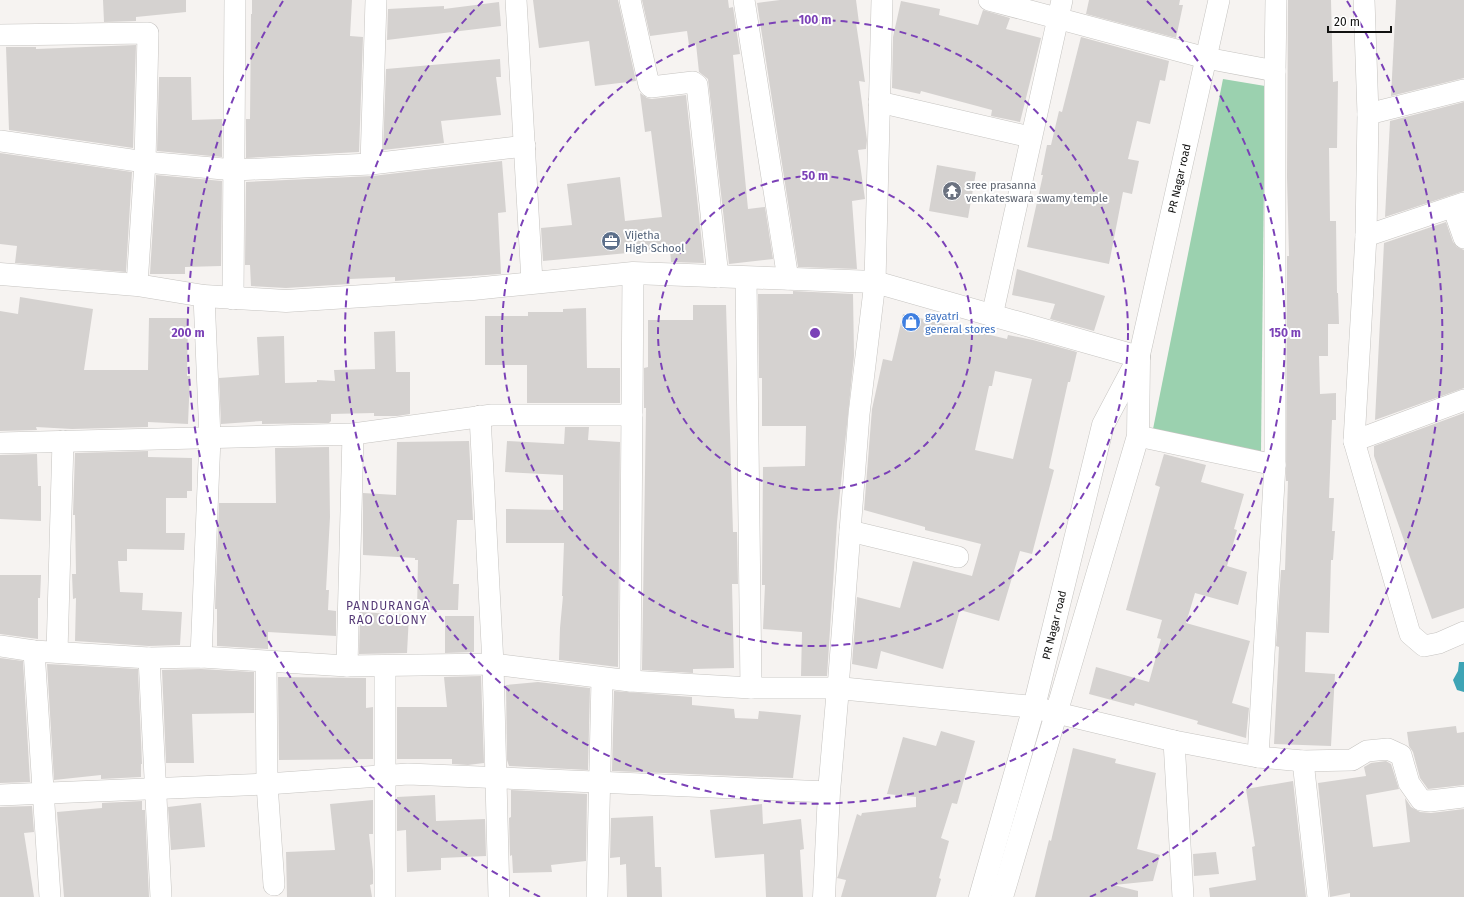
<svg xmlns="http://www.w3.org/2000/svg" width="1464" height="897" font-family="'Fira Sans',sans-serif">
<rect width="100%" height="100%" fill="#f6f3f1"/>
<!-- green -->
<path fill="#9bd1af" d="M 1223,79 L 1265,86 L 1261,452 L 1153,429 Z"/>
<!-- water -->
<path fill="#3ea4b5" d="M 1459,662 L 1464,662 L 1464,692 L 1457,690 L 1453,680 L 1458,671 Z"/>
<!-- building -->
<g fill="#d5d2d0" fill-rule="evenodd">
<path d="M 103,0 L 186,0 L 186,12 L 136,17 L 136,21 L 104,22 Z"/>
<path d="M 252,0 L 352,0 L 350,36 L 363,37 L 359,152 L 246,158 L 246,119 L 250,119 L 251,14 L 252,14 Z"/>
<path d="M 533,0 L 618,0 L 636,81 L 595,86 L 589,41 L 539,48 Z"/>
<path d="M 642,0 L 728,0 L 729,8 L 733,7 L 740,54 L 733,55 L 748,209 L 765,207 L 773,259 L 729,264 L 708,79 L 699,72 L 696,44 L 689,45 L 687,31 L 650,36 Z"/>
<path d="M 780,0 L 856,0 L 859,23 L 856,23 L 865,82 L 859,81 L 867,140 L 866,149 L 858,150 L 865,199 L 852,201 L 857,269 L 798,267 L 757,3 Z"/>
<path d="M 1089,0 L 1180,0 L 1179,5 L 1183,5 L 1176,38 L 1086,14 Z"/>
<path d="M 1288,0 L 1331,0 L 1333,82 L 1338,81 L 1337,148 L 1329,148 L 1330,221 L 1336,221 L 1337,293 L 1338,293 L 1339,324 L 1328,324 L 1328,356 L 1319,356 L 1320,394 L 1336,393 L 1336,420 L 1332,420 L 1329,498 L 1334,498 L 1332,531 L 1335,531 L 1333,560 L 1331,560 L 1329,633 L 1306,632 L 1305,672 L 1335,674 L 1331,746 L 1274,744 L 1279,647 L 1276,646 L 1281,570 L 1285,570 L 1288,481 L 1286,481 L 1287,256 L 1289,256 L 1287,177 Z"/>
<path d="M 1396,0 L 1464,0 L 1464,78 L 1391,96 Z"/>
<path d="M 901,1 L 940,9 L 939,15 L 978,25 L 983,10 L 1010,18 L 1006,29 L 1041,38 L 1020,122 L 991,116 L 992,110 L 921,91 L 920,94 L 892,88 L 893,37 Z"/>
<path d="M 499,2 L 501,26 L 387,40 L 388,9 L 444,6 L 444,9 Z"/>
<path d="M 1081,37 L 1169,61 L 1165,81 L 1160,80 L 1150,124 L 1137,121 L 1128,159 L 1139,161 L 1132,194 L 1123,192 L 1109,264 L 1027,247 L 1043,175 L 1041,175 L 1047,145 L 1051,145 L 1059,111 L 1062,112 Z"/>
<path d="M 136,45 L 133,148 L 9,130 L 6,47 L 36,47 L 36,49 Z"/>
<path d="M 500,59 L 501,77 L 496,77 L 501,115 L 441,121 L 444,143 L 383,150 L 386,69 Z"/>
<path d="M 159,77 L 191,77 L 192,120 L 222,119 L 222,157 L 157,151 Z"/>
<path d="M 640,93 L 647,98 L 652,99 L 686,95 L 704,263 L 671,262 L 670,249 L 543,261 L 541,228 L 572,225 L 567,184 L 620,177 L 625,221 L 662,217 L 651,131 L 645,132 Z"/>
<path d="M 1464,102 L 1464,191 L 1385,217 L 1390,121 Z"/>
<path d="M 0,153 L 132,172 L 126,272 L 15,263 L 17,246 L 0,244 Z"/>
<path d="M 502,161 L 506,212 L 498,213 L 501,274 L 395,281 L 395,277 L 350,279 L 350,284 L 286,288 L 251,286 L 250,265 L 245,265 L 246,182 L 372,176 Z"/>
<path d="M 937,165 L 976,172 L 968,218 L 929,211 Z"/>
<path d="M 156,175 L 222,181 L 221,266 L 185,267 L 185,274 L 150,274 Z"/>
<path d="M 1446,222 L 1453,242 L 1457,247 L 1464,250 L 1464,388 L 1375,420 L 1384,243 Z"/>
<path d="M 1017,269 L 1105,296 L 1094,331 L 1050,319 L 1055,304 L 1012,295 Z"/>
<path d="M 793,291 L 853,294 L 854,356 L 837,522 L 827,676 L 801,676 L 802,632 L 763,629 L 765,585 L 762,585 L 763,467 L 805,466 L 806,426 L 762,426 L 762,378 L 759,378 L 758,294 L 793,294 Z"/>
<path d="M 20,297 L 93,309 L 84,370 L 148,370 L 149,318 L 188,318 L 187,376 L 190,376 L 188,424 L 148,422 L 148,427 L 72,429 L 36,427 L 37,430 L 0,431 L 0,311 L 18,314 Z"/>
<path d="M 693,305 L 726,305 L 733,532 L 737,532 L 738,584 L 732,584 L 734,668 L 693,669 L 693,673 L 642,670 L 646,408 L 644,408 L 644,368 L 648,367 L 648,320 L 693,320 Z"/>
<path d="M 586,308 L 587,368 L 620,368 L 620,403 L 527,403 L 527,365 L 485,365 L 485,316 L 528,316 L 528,312 L 563,312 L 563,309 Z"/>
<path d="M 903,314 L 1007,339 L 1008,335 L 1033,340 L 1077,352 L 1070,382 L 1068,382 L 1049,468 L 1054,470 L 1032,554 L 1020,551 L 999,621 L 960,610 L 943,669 L 881,651 L 877,669 L 852,664 L 857,597 L 900,608 L 913,561 L 972,576 L 981,544 L 925,530 L 925,527 L 864,510 L 872,409 L 883,359 L 892,361 ZM 995,371 L 1032,379 L 1013,459 L 975,450 L 989,386 L 992,386 Z"/>
<path d="M 395,331 L 396,372 L 410,372 L 410,414 L 397,416 L 374,416 L 374,413 L 331,414 L 331,421 L 329,423 L 262,424 L 262,421 L 221,424 L 219,378 L 259,375 L 257,337 L 284,336 L 285,383 L 317,382 L 317,380 L 335,381 L 334,370 L 375,369 L 374,332 Z"/>
<path d="M 1464,413 L 1464,608 L 1432,619 L 1374,456 L 1374,446 Z"/>
<path d="M 565,427 L 589,427 L 588,440 L 620,442 L 618,667 L 559,660 L 560,628 L 563,596 L 562,596 L 564,543 L 506,543 L 506,509 L 563,510 L 563,475 L 505,472 L 507,441 L 564,444 Z"/>
<path d="M 469,441 L 473,520 L 457,520 L 453,584 L 459,584 L 458,610 L 417,610 L 418,560 L 415,560 L 415,558 L 363,555 L 363,493 L 396,495 L 397,442 Z"/>
<path d="M 329,447 L 330,517 L 326,590 L 329,590 L 328,610 L 336,611 L 336,636 L 268,632 L 268,649 L 217,646 L 217,609 L 215,609 L 219,503 L 276,503 L 275,448 Z"/>
<path d="M 148,451 L 148,457 L 192,458 L 192,491 L 187,491 L 187,498 L 166,498 L 166,533 L 185,533 L 184,550 L 127,549 L 127,561 L 118,561 L 120,592 L 143,593 L 142,610 L 182,612 L 180,645 L 149,646 L 75,641 L 76,598 L 73,599 L 72,574 L 76,574 L 75,515 L 73,515 L 75,453 Z"/>
<path d="M 37,454 L 38,486 L 41,486 L 41,521 L 0,519 L 0,455 Z"/>
<path d="M 1164,454 L 1206,465 L 1201,482 L 1244,494 L 1234,529 L 1237,530 L 1227,566 L 1247,572 L 1238,605 L 1195,593 L 1186,623 L 1250,641 L 1232,703 L 1249,708 L 1246,738 L 1197,724 L 1198,721 L 1135,703 L 1134,706 L 1089,694 L 1096,667 L 1149,682 L 1161,639 L 1157,638 L 1162,620 L 1126,610 L 1160,487 L 1155,485 Z"/>
<path d="M 0,575 L 41,575 L 40,598 L 38,598 L 38,639 L 0,634 Z"/>
<path d="M 360,612 L 409,615 L 407,653 L 359,654 Z"/>
<path d="M 445,616 L 474,616 L 474,652 L 445,653 Z"/>
<path d="M 0,658 L 23,661 L 30,782 L 0,783 Z"/>
<path d="M 47,664 L 138,669 L 142,764 L 141,764 L 141,777 L 101,779 L 101,775 L 54,780 Z"/>
<path d="M 201,669 L 254,672 L 254,713 L 192,714 L 194,763 L 166,763 L 162,670 Z"/>
<path d="M 481,676 L 484,763 L 468,765 L 452,764 L 452,759 L 397,759 L 397,707 L 447,707 L 444,677 Z"/>
<path d="M 278,677 L 366,678 L 366,708 L 373,707 L 373,759 L 279,760 Z"/>
<path d="M 538,682 L 590,688 L 588,770 L 509,766 L 507,760 L 506,685 Z"/>
<path d="M 614,691 L 692,697 L 692,705 L 734,709 L 735,718 L 758,719 L 759,711 L 801,715 L 793,778 L 612,771 Z"/>
<path d="M 1456,726 L 1457,733 L 1464,732 L 1464,785 L 1428,789 L 1420,778 L 1413,752 L 1409,746 L 1407,732 Z"/>
<path d="M 941,731 L 975,741 L 957,804 L 952,803 L 941,838 L 949,841 L 939,878 L 941,879 L 936,897 L 841,897 L 846,880 L 837,878 L 838,876 L 857,814 L 861,816 L 862,813 L 916,807 L 916,797 L 887,794 L 903,737 L 936,746 Z"/>
<path d="M 1073,748 L 1116,759 L 1115,763 L 1156,773 L 1137,849 L 1160,855 L 1153,881 L 1114,885 L 1138,891 L 1138,897 L 1035,897 L 1049,840 L 1051,841 Z"/>
<path d="M 1386,761 L 1391,764 L 1399,789 L 1366,795 L 1373,847 L 1410,842 L 1405,798 L 1411,807 L 1420,812 L 1431,813 L 1464,809 L 1464,897 L 1350,897 L 1350,893 L 1330,897 L 1318,783 L 1366,776 L 1364,767 L 1371,763 Z"/>
<path d="M 1293,781 L 1306,897 L 1210,897 L 1209,888 L 1256,880 L 1252,847 L 1255,846 L 1246,789 Z"/>
<path d="M 511,790 L 587,794 L 586,861 L 551,865 L 552,872 L 513,873 L 512,855 L 510,856 L 509,818 L 511,817 Z"/>
<path d="M 435,795 L 436,821 L 485,819 L 486,856 L 441,858 L 441,870 L 407,872 L 406,830 L 397,831 L 397,797 Z"/>
<path d="M 373,800 L 373,834 L 369,834 L 373,871 L 373,884 L 370,885 L 372,897 L 287,897 L 286,852 L 335,850 L 330,804 Z"/>
<path d="M 142,801 L 142,810 L 145,810 L 149,897 L 64,897 L 57,812 L 102,808 L 102,803 Z"/>
<path d="M 201,803 L 205,847 L 171,850 L 168,807 Z"/>
<path d="M 762,804 L 763,824 L 801,819 L 804,849 L 800,850 L 803,897 L 766,897 L 764,854 L 715,858 L 710,810 Z"/>
<path d="M 32,806 L 34,832 L 24,833 L 34,897 L 0,897 L 0,807 Z"/>
<path d="M 653,816 L 655,867 L 661,867 L 662,897 L 627,897 L 626,864 L 620,865 L 620,857 L 610,858 L 611,818 Z"/>
<path d="M 1216,852 L 1219,874 L 1194,876 L 1193,854 Z"/>
</g>
<g fill="none" stroke-linecap="round" stroke-linejoin="round">
<!-- street casing -->
<g stroke="#c6c4c1" stroke-width="22">
<g id="street">
<path d="M 516,0 L 532,282"/>
<path d="M 630,0 L 649,85 L 651,87 L 693,82 L 697,85 L 718,277"/>
<path d="M 744,0 L 788,279"/>
<path d="M 989,0 L 1206,58 L 1275,71"/>
<path d="M 1364,0 L 1368,114 L 1366,236 L 1354,441 L 1410,634 L 1424,646 L 1439,643 L 1464,632"/>
<path d="M 0,35 L 148,33 L 145,162 L 137,285"/>
<path d="M 879,102 L 1030,137"/>
<path d="M 1368,114 L 1464,90"/>
<path d="M 0,141 L 145,162 L 235,170 L 371,164 L 525,146"/>
<path d="M 371,164 L 376,0"/>
<path d="M 1453,207 L 1464,238"/>
<path d="M 1366,236 L 1464,203"/>
<path d="M 746,278 L 751,688"/>
<path d="M 233,299 L 235,0"/>
<path d="M 992,316 L 1062,0"/>
<path id="s1" d="M 1139,357 L 1219,0"/>
<path d="M 480,416 L 493,664 L 499,897"/>
<path d="M 353,434 L 492,415 L 632,415"/>
<path d="M 1138,436 L 1275,465"/>
<path d="M 1354,441 L 1464,400"/>
<path d="M 0,443 L 353,434 L 347,666"/>
<path d="M 850,531 L 958,557"/>
<path d="M 0,646 L 34,651 L 149,658 L 201,657 L 347,666 L 493,664 L 630,681 L 751,688 L 838,688 L 859,414 L 875,282 L 882,0"/>
<path d="M 34,651 L 50,897"/>
<path d="M 57,652 L 63,441"/>
<path d="M 201,657 L 210,438 L 204,296"/>
<path d="M 149,658 L 161,897"/>
<path d="M 266,662 L 267,784 L 274,885"/>
<path d="M 630,681 L 633,273"/>
<path d="M 1057,713 L 1174,741 L 1258,757 L 1303,761 L 1352,760 L 1367,751 L 1388,749 L 1401,755 L 1409,783 L 1421,800 L 1430,801 L 1464,797"/>
<path d="M 1174,741 L 1183,897"/>
<path d="M 1258,757 L 1275,465 L 1275,71 L 1276,0"/>
<path d="M 1303,761 L 1318,897"/>
<path d="M 0,795 L 267,784 L 408,774 L 829,792"/>
<path d="M 385,897 L 385,667"/>
<path d="M 597,897 L 602,679"/>
</g>
</g>
<!-- secondary casing -->
<g stroke="#c6c4c1" stroke-width="23">
<g id="secondary">
<path d="M 0,274 L 137,285 L 204,296 L 286,301 L 473,289 L 633,273 L 875,282 L 1139,357"/>
<path d="M 824,897 L 829,792 L 838,688 L 1034,707 L 1048,711"/>
<path id="s2" d="M 980,897 L 1034,707 L 1103,425 L 1139,357"/>
<path d="M 1002,897 L 1138,436 L 1139,360"/>
</g>
</g>
<!-- street -->
<use href="#street" stroke="#fff" stroke-width="21"/>
<!-- secondary -->
<use href="#secondary" stroke="#fff" stroke-width="22"/>
</g>
<!-- distance rings -->
<g fill="none" stroke="#7b41b7" stroke-width="2" stroke-dasharray="7 5">
<circle cx="815" cy="333" r="157"/>
<circle cx="815" cy="333" r="313"/>
<path d="M1147 1A470 470 0 1 1 483 1"/>
<path d="M540 897A627 627 0 0 1 283 1M1347 1A627 627 0 0 1 1090 897"/>
</g>
<!-- icons -->
<defs>
<g id="temple-disc" transform="scale(1)"><circle r="9.5" fill="#6b7280" stroke="#fff"/><path d="M0-6L5-2H3V0L6.5 2.5H4V6H1.5V3h-3V6H-4V2.5H-6.5L-3 0V-2H-5Z" fill="#fff"/></g>
<g id="office-disc" transform="scale(1)"><circle r="9.5" fill="#5c6f8a" stroke="#fff"/><path d="M-6-3h4V-5.5h4V-3h4V5H-6ZM-1-4.5V-3h2v-1.5ZM-6 0V1H6V0Z" fill="#fff"/></g>
<g id="shop-disc" transform="scale(1)"><circle r="9.5" fill="#3f7fe0" stroke="#fff"/><path d="M-5-2.5h2.3a2.7 3.5 0 0 1 5.4 0H5L5.5 6h-11ZM-1.5-2.5h3a1.5 2.3 0 0 0-3 0Z" fill="#fff"/></g>
</defs>
<g fill-rule="evenodd">
<use href="#temple-disc" x="952" y="191"/>
<use href="#office-disc" x="611" y="241"/>
<use href="#shop-disc" x="911" y="322"/>
</g>
<g text-anchor="middle" dominant-baseline="central" stroke-width="4" stroke-linejoin="round" paint-order="stroke">
<!-- street labels -->
<g font-size="11" fill="#111110" stroke="#fff">
<text stroke="none"><textPath href="#s1" startOffset="183">PR Nagar road</textPath></text>
<text stroke="none"><textPath href="#s2" startOffset="282">PR Nagar road</textPath></text>
</g>
<!-- worship labels -->
<g font-size="11" fill="#5b616d" stroke="#fff" text-anchor="start">
<text x="966" y="185">sree prasanna<tspan x="966" dy="13">venkateswara swamy temple</tspan></text>
</g>
<!-- service labels -->
<g font-size="11" fill="#4e5e75" stroke="#fff" text-anchor="start">
<text x="625" y="235">Vijetha<tspan x="625" dy="13">High School</tspan></text>
</g>
<!-- shop labels -->
<g font-size="11" fill="#366cbe" stroke="#fff" text-anchor="start">
<text x="925" y="316">gayatri<tspan x="925" dy="13">general stores</tspan></text>
</g>
<!-- neighbourhood labels -->
<g font-size="12" letter-spacing="1" fill="#553a76" stroke="#fff">
<text x="388" y="606">PANDURANGA<tspan x="388" dy="14">RAO COLONY</tspan></text>
</g>
</g>
<circle cx="815" cy="333" r="6" fill="#7b41b7" stroke="#fff" stroke-width="2"/>
<g font-size="12" text-anchor="middle" font-weight="bold" fill="#7b41b7" stroke="#fff" stroke-width="4" stroke-linejoin="round" paint-order="stroke">
<text x="815" y="24">100 m</text>
<text x="815" y="180">50 m</text>
<text x="1285" y="337">150 m</text>
<text x="188" y="337">200 m</text>
</g>
<!-- scale -->
<path d="M1328 26v6h63v-6" fill="none" stroke="#111110" stroke-width="2"/>
<text x="1334" y="26" font-size="12" fill="#111110" stroke="#ffffff" stroke-width="3" paint-order="stroke">20 m</text>
</svg>
